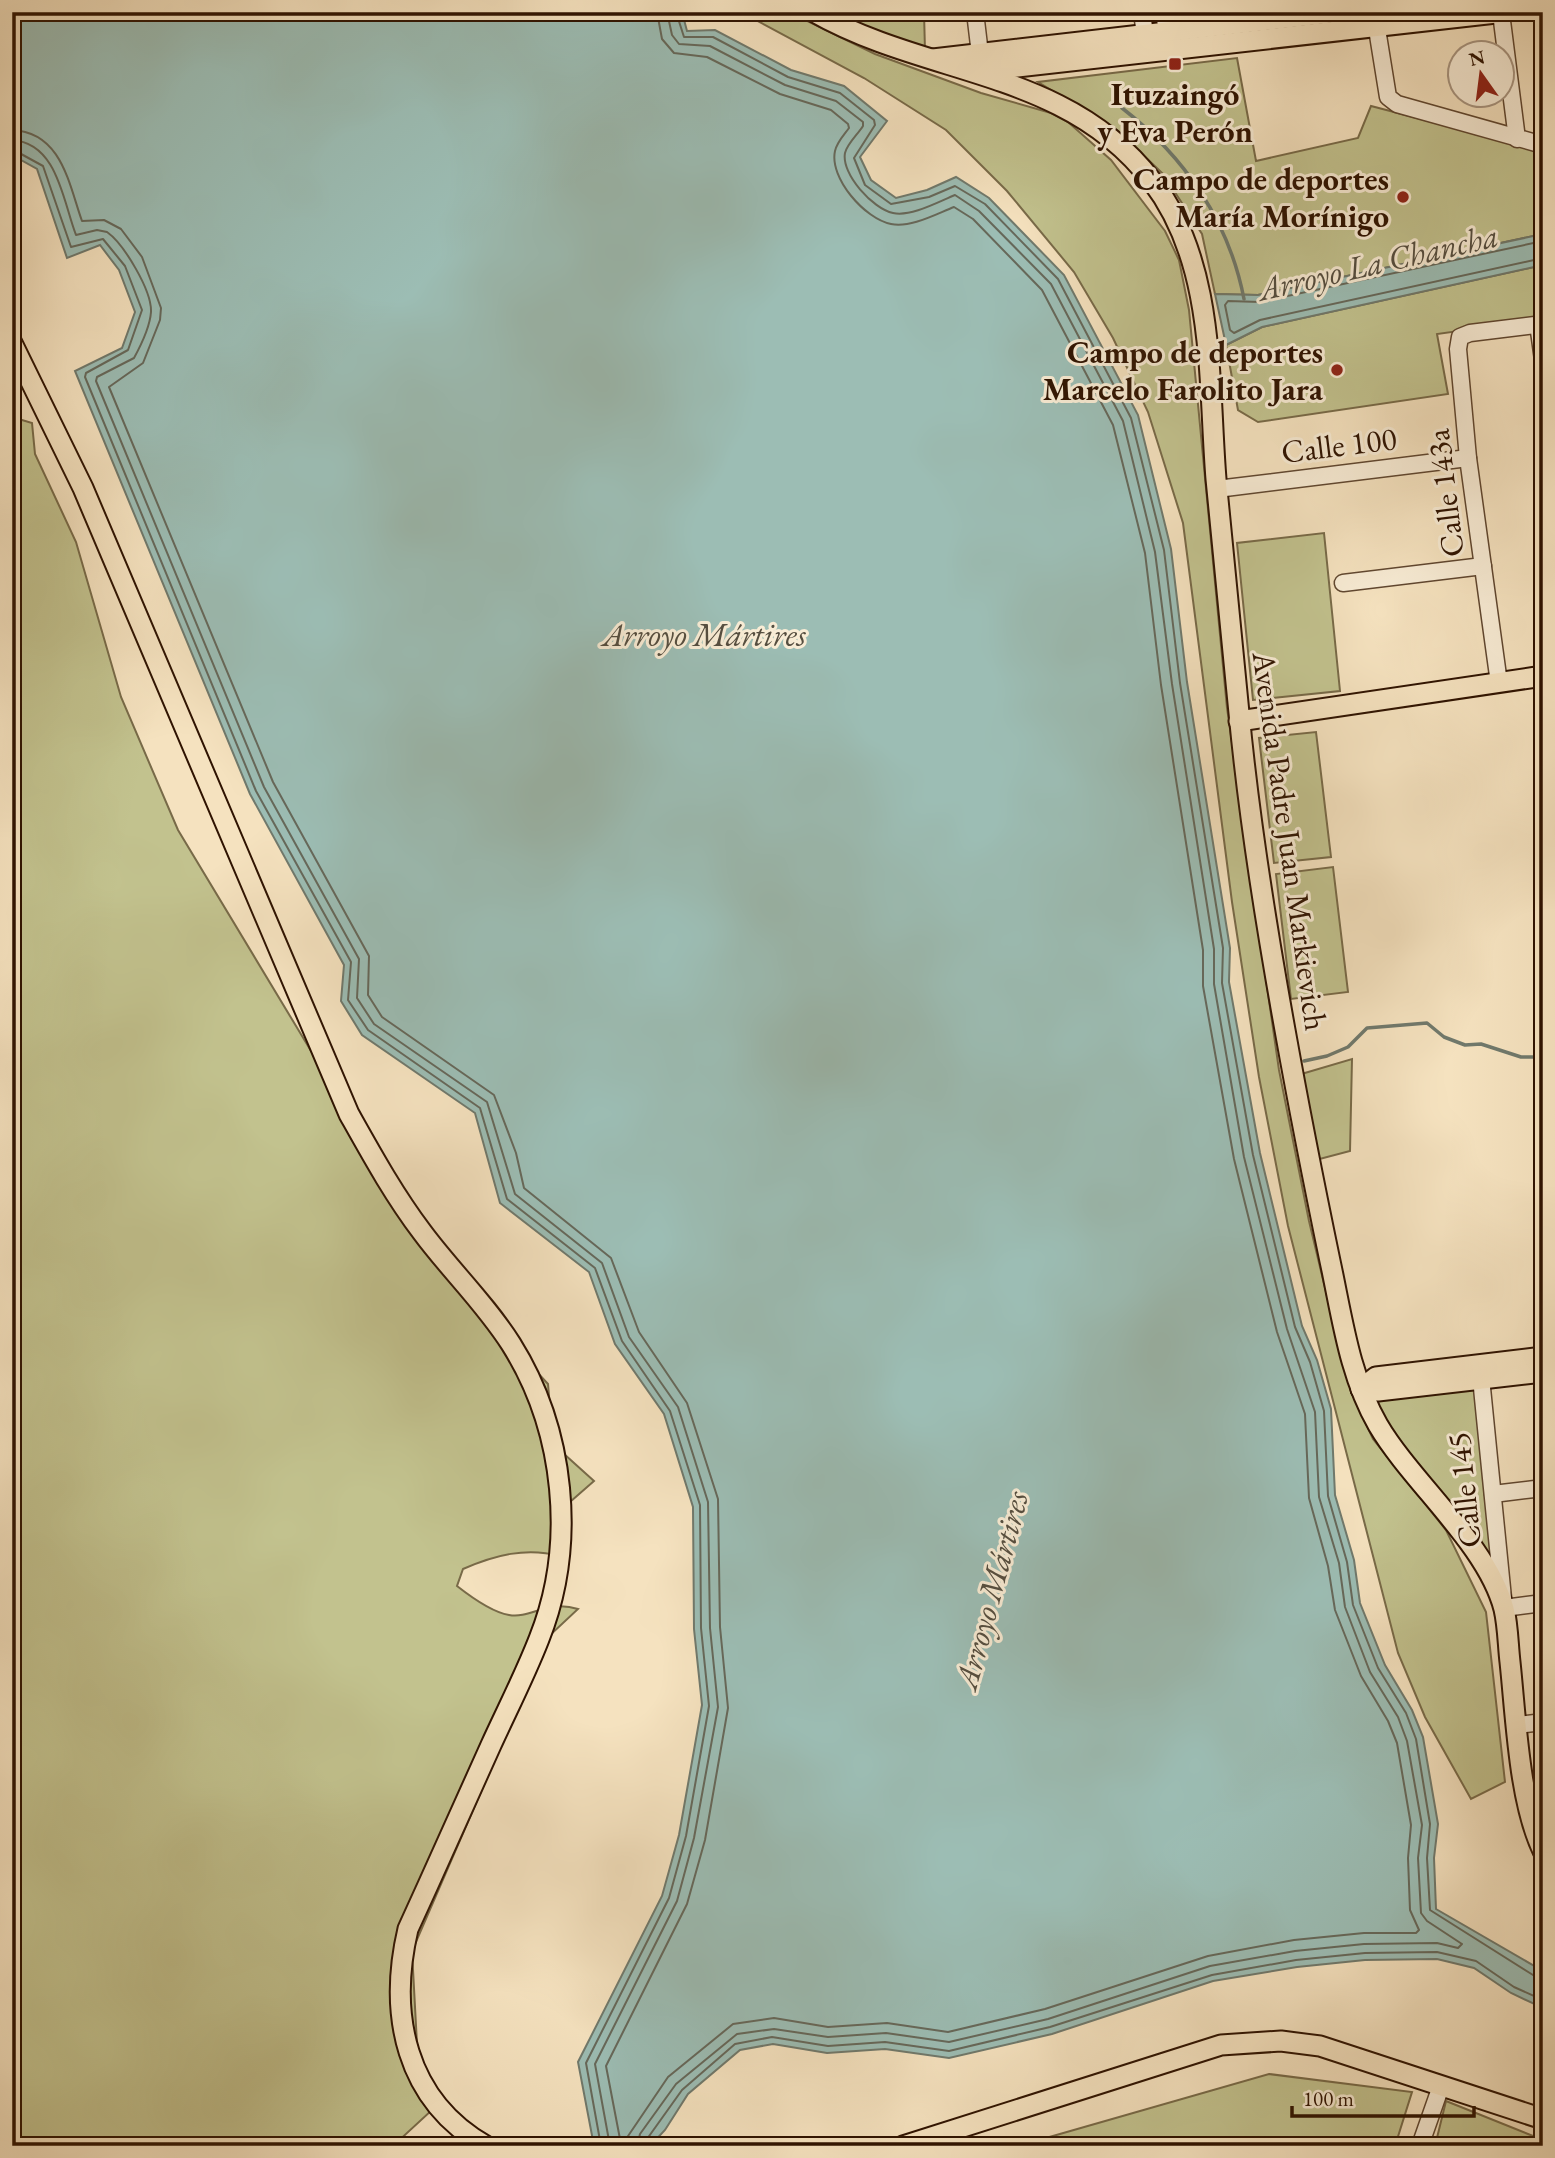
<svg xmlns="http://www.w3.org/2000/svg" width="1555" height="2158" font-family="'EB Garamond',serif">
<rect width="100%" height="100%" fill="#f5e2bf"/>
<filter id="stains"><feTurbulence type="fractalNoise" baseFrequency=".00286" numOctaves="4"/><feColorMatrix values="0 0 0 0 .2 0 0 0 0 .09 0 0 0 0 .02 0 0 0 .5 -.17"/></filter>
<radialGradient id="worn" r=".72"><stop offset=".6" stop-color="#630" stop-opacity="0"/><stop offset="1" stop-color="#630" stop-opacity=".3"/></radialGradient>
<!-- green -->
<g fill="#c2c28e" stroke="#786a48" stroke-width="2">
<path d="M 741,12 L 789,12 L 875,54 L 981,93 L 1051,113 L 1068,122 L 1111,160 L 1165,231 L 1179,260 L 1189,310 L 1227,708 L 1279,1070 L 1309,1221 L 1342,1359 L 1358,1407 L 1373,1439 L 1446,1530 L 1486,1612 L 1505,1782 L 1471,1799 L 1425,1717 L 1398,1653 L 1288,1226 L 1259,1077 L 1232,902 L 1183,523 L 1148,412 L 1113,338 L 1074,272 L 1007,191 L 946,130 L 864,78 Z"/>
<path d="M 824,12 L 924,12 L 925,51 Z"/>
<path d="M 1237,58 L 1256,161 L 1358,138 L 1371,106 L 1543,151 L 1543,234 L 1258,295 L 1215,294 L 1202,234 L 1163,174 L 1117,130 L 1038,82 Z"/>
<path d="M 1543,265 L 1543,319 L 1437,334 L 1448,394 L 1258,422 L 1238,410 L 1226,345 L 1262,327 Z"/>
<path d="M 12,417 L 32,423 L 35,454 L 76,542 L 121,697 L 178,830 L 349,1114 L 511,1344 L 548,1384 L 553,1444 L 594,1481 L 562,1509 L 560,1556 C 526,1547 495,1555 463,1569 L 457,1586 C 471,1597 491,1612 509,1615 C 531,1619 547,1599 578,1609 L 548,1637 L 412,1951 L 417,2044 L 432,2110 L 395,2144 L 398,2146 L 12,2146 Z"/>
<path d="M 1324,533 L 1340,691 L 1253,700 L 1237,543 Z"/>
<path d="M 1316,732 L 1331,857 L 1274,863 L 1259,738 Z"/>
<path d="M 1333,867 L 1348,992 L 1291,999 L 1276,874 Z"/>
<path d="M 1352,1059 L 1350,1151 L 1312,1161 L 1298,1075 Z"/>
<path d="M 1477,1388 L 1498,1583 L 1384,1420 L 1376,1399 Z"/>
<path d="M 1269,2074 L 1412,2092 L 1395,2146 L 1018,2146 Z"/>
<path d="M 1446,2101 L 1543,2140 L 1543,2146 L 1435,2146 Z"/>
</g>
<!-- water -->
<g fill="#9cbdb4" stroke="#70796c" stroke-width="2">
<path d="M 12,12 L 682,12 L 687,31 L 715,30 L 791,70 L 844,86 L 887,121 L 860,157 L 871,180 L 896,198 L 927,190 L 956,177 L 989,198 L 1064,275 L 1138,415 L 1171,549 L 1187,682 L 1230,948 L 1229,982 L 1260,1153 L 1302,1326 L 1317,1360 L 1331,1409 L 1335,1495 L 1354,1560 L 1360,1603 L 1385,1665 L 1412,1710 L 1423,1737 L 1438,1824 L 1434,1858 L 1436,1909 L 1543,1971 L 1543,2008 L 1511,1993 L 1474,1968 L 1437,1959 L 1365,1960 L 1297,1967 L 1213,1981 L 1052,2034 L 949,2058 L 885,2049 L 827,2053 L 773,2044 L 740,2050 L 688,2094 L 665,2130 L 650,2146 L 594,2146 L 578,2062 L 662,1896 L 679,1835 L 702,1705 L 694,1629 L 693,1507 L 664,1414 L 615,1344 L 589,1272 L 500,1203 L 475,1113 L 362,1035 L 341,1001 L 344,965 L 250,794 L 75,371 L 122,348 L 135,312 L 119,270 L 100,245 L 67,258 L 37,169 L 12,155 Z"/>
<path d="M 1543,234 L 1543,265 L 1262,327 L 1226,345 L 1215,294 L 1258,295 Z"/>
</g>
<g fill="none" stroke-linecap="round" stroke-linejoin="round">
<!-- shore -->
<g stroke="#66685a" stroke-width="2">
<path d="M 676,12 L 684,37 L 713,37 L 788,77 L 840,93 L 874,120 L 875,125 L 854,158 L 865,185 L 891,204 L 929,197 L 955,186 L 985,204 L 1058,279 L 1131,418 L 1164,550 L 1180,683 L 1223,948 L 1222,983 L 1253,1155 L 1295,1327 L 1310,1362 L 1324,1411 L 1328,1496 L 1347,1562 L 1353,1605 L 1378,1668 L 1406,1713 L 1416,1739 L 1430,1824 L 1427,1858 L 1430,1910 L 1533,1975 L 1543,1978"/>
<path d="M 12,130 C 62,132 69,185 82,221 L 104,220 L 121,229 L 142,257 L 161,308 L 160,320 L 143,363 L 109,387 L 273,782 L 369,956 L 368,995 L 382,1017 L 494,1095 L 516,1153 L 524,1188 L 611,1258 L 639,1332 L 687,1403 L 718,1499 L 720,1627 L 728,1708 L 705,1840 L 687,1904 L 606,2066 L 620,2139 L 624,2142 L 668,2077 L 733,2024 L 774,2018 L 828,2027 L 887,2023 L 948,2032 L 1045,2009 L 1208,1956 L 1294,1940 L 1364,1933 L 1416,1933 L 1419,1930 L 1410,1910 L 1408,1858 L 1411,1825 L 1397,1743 L 1388,1721 L 1361,1676 L 1335,1610 L 1328,1566 L 1309,1498 L 1305,1414 L 1277,1332 L 1234,1159 L 1203,986 L 1203,950 L 1161,685 L 1145,553 L 1113,425 L 1042,290 L 973,219 L 954,207 C 936,214 911,228 891,224 C 865,219 829,178 835,151 C 837,142 844,135 849,128 L 848,124 L 831,110 L 780,94 L 707,57 L 674,53 L 662,39 L 657,12"/>
<path d="M 12,140 C 58,143 63,202 76,235 L 97,230 L 107,232 C 124,244 152,291 151,312 C 150,326 140,347 134,358 L 97,377 L 96,381 L 264,787 L 359,959 L 357,998 L 374,1024 L 487,1102 L 515,1194 L 602,1263 L 629,1337 L 678,1407 L 708,1502 L 710,1628 L 718,1707 L 694,1838 L 677,1901 L 595,2064 L 610,2146"/>
<path d="M 12,149 L 43,166 L 71,247 L 103,239 L 125,266 L 142,310 L 128,350 L 86,373 L 85,377 L 256,791 L 351,962 L 348,1000 L 368,1030 L 480,1108 L 507,1199 L 595,1268 L 622,1341 L 670,1411 L 700,1505 L 701,1628 L 709,1706 L 686,1836 L 669,1898 L 586,2063 L 601,2146"/>
<path d="M 1543,241 L 1260,302 L 1228,301 L 1225,305 L 1230,330 L 1234,333 L 1260,320 L 1543,258"/>
<path d="M 637,2146 L 640,2134 L 676,2084 L 737,2034 L 774,2029 L 828,2037 L 886,2033 L 949,2042 L 1048,2019 L 1210,1966 L 1295,1951 L 1364,1944 L 1437,1943 L 1458,1948 L 1462,1944 L 1427,1921 L 1421,1913 L 1418,1858 L 1422,1825 L 1407,1741 L 1398,1717 L 1370,1672 L 1345,1607 L 1339,1563 L 1319,1497 L 1315,1412 L 1287,1329 L 1244,1157 L 1214,984 L 1214,949 L 1172,684 L 1155,552 L 1123,421 L 1051,284 L 979,211 L 955,195 C 938,202 911,217 893,213 C 873,209 841,174 845,153 C 847,144 858,134 863,126 L 863,122 L 836,101 L 785,85 L 710,46 L 679,44 L 672,35 L 667,12"/>
<path d="M 646,2146 L 647,2139 L 682,2090 L 735,2044 L 772,2037 L 828,2046 L 885,2042 L 949,2051 L 1050,2027 L 1212,1975 L 1296,1960 L 1365,1953 L 1437,1952 L 1476,1961 L 1514,1987 L 1543,2000"/>
</g>
<!-- stream -->
<g stroke="#70796c" stroke-width="3.5">
<path d="M 1122,108 C 1184,156 1229,221 1244,299"/>
<path d="M 1304,1061 L 1327,1056 L 1348,1047 L 1367,1028 L 1427,1023 L 1444,1037 L 1465,1045 L 1481,1044 L 1521,1057 L 1543,1057"/>
</g>
<!-- minor casing -->
<g stroke="#604730" stroke-width="19">
<g id="minor">
<path d="M 975,12 L 980,54 L 984,62"/>
<path d="M 1142,12 L 1145,35 L 1151,43"/>
<path d="M 1382,12 L 1377,29 L 1388,97 L 1397,104 L 1543,145"/>
<path d="M 1501,13 L 1517,139"/>
<path d="M 1163,40 L 1167,32 L 1164,12"/>
<path d="M 1538,324 L 1543,360"/>
<path d="M 1217,489 L 1468,458"/>
<path d="M 1343,583 L 1483,566"/>
<path d="M 1499,683 L 1468,458 L 1458,349 L 1460,337 L 1470,333 L 1543,324"/>
<path d="M 1480,1368 L 1504,1608 L 1543,1603"/>
<path d="M 1493,1494 L 1543,1488"/>
<path d="M 1517,1725 L 1543,1722"/>
<path d="M 1420,2146 L 1441,2086"/>
</g>
</g>
<!-- major casing -->
<g stroke="#2f1301" stroke-width="23">
<g id="major">
<path d="M 814,12 C 928,77 1067,69 1152,181 C 1216,264 1208,380 1216,479 C 1223,557 1231,635 1239,713 C 1249,819 1266,925 1285,1030 C 1299,1108 1314,1184 1330,1261 C 1342,1316 1349,1375 1378,1425 C 1412,1483 1487,1544 1504,1609 C 1508,1626 1508,1645 1510,1662 C 1516,1718 1519,1802 1543,1851"/>
<path d="M 933,59 L 1339,12"/>
<path d="M 983,71 L 1505,12"/>
<path d="M 12,343 L 83,488 L 349,1114 C 372,1155 394,1195 422,1232 C 450,1270 485,1303 511,1344 C 565,1430 577,1544 539,1639 C 525,1675 507,1710 491,1745 C 463,1807 436,1868 408,1929 C 388,2014 405,2100 486,2146"/>
<path d="M 1239,721 L 1543,676"/>
<path d="M 1361,1389 L 1376,1377 L 1543,1357"/>
<path d="M 1361,1389 L 1378,1391 L 1543,1372"/>
<path d="M 903,2146 L 1221,2045 L 1281,2041 L 1320,2046 L 1543,2119"/>
</g>
</g>
<!-- minor -->
<use href="#minor" stroke="#f8ecd5" stroke-width="16"/>
<!-- major -->
<use href="#major" stroke="#f5e2bf" stroke-width="19"/>
</g>
<!-- markers -->
<g fill="#8f2418" stroke="#f8ecd5" stroke-width="2.5">
<rect x="1168" y="57" width="14" height="14" rx="3.5"/>
<circle cx="1403" cy="197" r="7"/>
<circle cx="1337" cy="370" r="7"/>
</g>
<g text-anchor="middle" dominant-baseline="central" stroke-width="6" stroke-linejoin="round" paint-order="stroke">
<!-- poi labels -->
<g font-size="32" font-weight="bold" fill="#2f1301" stroke="#f8ecd5" text-anchor="end">
<text x="1175" y="94" text-anchor="middle">Ituzaingó<tspan x="1175" dy="37">y Eva Perón</tspan></text>
<text x="1389" y="179">Campo de deportes<tspan x="1389" dy="37">María Morínigo</tspan></text>
<text x="1323" y="352">Campo de deportes<tspan x="1323" dy="37">Marcelo Farolito Jara</tspan></text>
</g>
<!-- street labels -->
<g font-size="32" fill="#2f1301" stroke="#f8ecd5">
<text transform="translate(1339 445) rotate(-7)">Calle 100</text>
<text transform="translate(1445 493) rotate(-97)">Calle 143a</text>
<text transform="translate(1290 841) rotate(82)">Avenida Padre Juan Markievich</text>
<text transform="translate(1464 1490) rotate(-96)">Calle 145</text>
</g>
<!-- water labels -->
<g font-size="33" font-style="italic" fill="#554e40" stroke="#f8ecd5">
<text transform="translate(1378 262) rotate(-13)">Arroyo La Chancha</text>
<text x="704" y="634">Arroyo Mártires</text>
<text transform="translate(991 1590) rotate(-75)">Arroyo Mártires</text>
</g>
</g>
<!-- margin -->
<rect width="1555" height="2158" fill="none" stroke="#f5e2bf" stroke-width="42"/>
<rect x="14" y="14" width="1527" height="2130" fill="none" stroke="#2f1301" stroke-width="3.5"/>
<rect x="21" y="21" width="1513" height="2116" fill="none" stroke="#2f1301" stroke-width="2"/>
<!-- north arrow -->
<g transform="translate(1481 74) rotate(346)"><circle r="33" fill="#f8ecd5" stroke="#a89580" stroke-width="2"/>
<path d="M0-5L12 26L0 18L-12 26Z" fill="#8f2418"/>
<text y="-10" font-size="19" font-weight="bold" text-anchor="middle" fill="#2f1301">N</text>
</g>
<!-- scale -->
<path d="M1292 2106v10h182v-10" fill="none" stroke="#2f1301" stroke-width="3.5"/>
<text x="1303" y="2106" font-size="21" fill="#2f1301" stroke="#f8ecd5" stroke-width="5" paint-order="stroke">100 m</text>
<rect width="100%" height="100%" filter="url(#stains)"/>
<rect width="100%" height="100%" fill="url(#worn)"/>
</svg>
